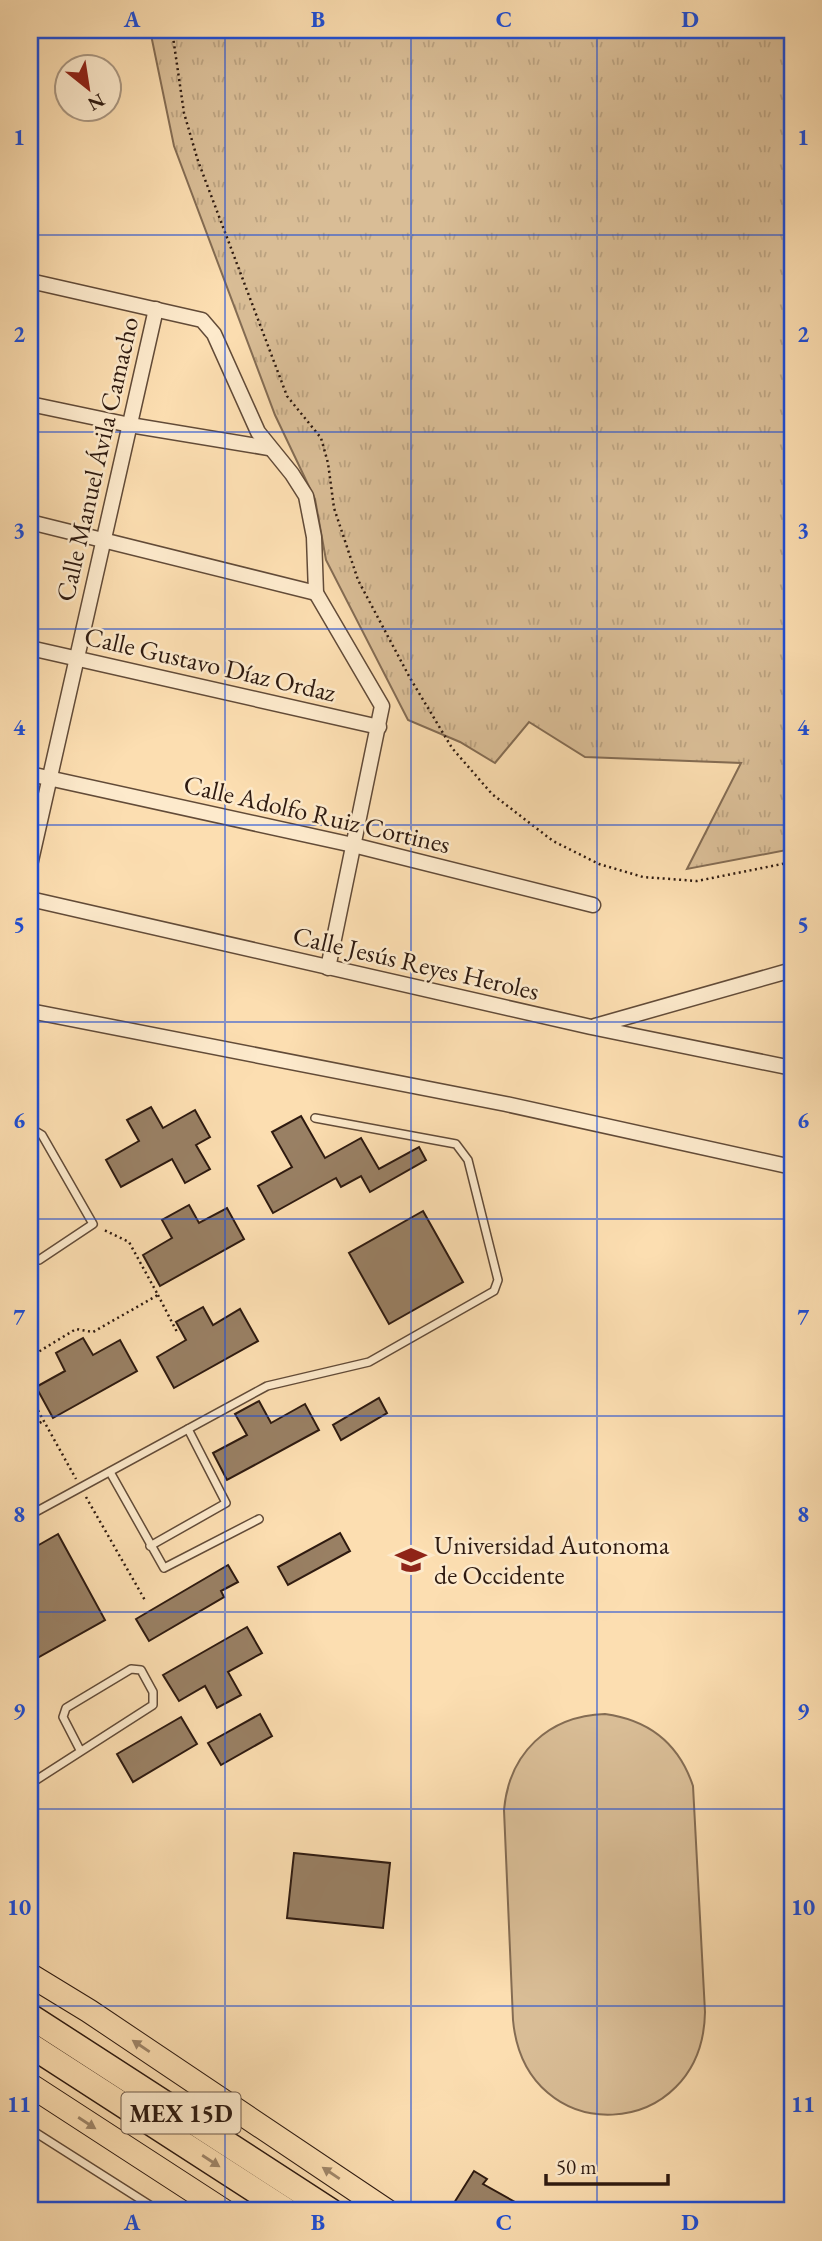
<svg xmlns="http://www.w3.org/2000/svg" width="822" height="2241" font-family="'EB Garamond',serif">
<defs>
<pattern id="park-tufts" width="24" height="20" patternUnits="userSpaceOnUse" patternTransform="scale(1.75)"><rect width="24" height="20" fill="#d9bd96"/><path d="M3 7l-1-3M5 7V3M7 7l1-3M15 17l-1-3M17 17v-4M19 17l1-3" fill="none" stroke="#bba280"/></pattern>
</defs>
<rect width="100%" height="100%" fill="#fcdeb1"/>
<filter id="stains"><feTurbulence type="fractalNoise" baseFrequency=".00286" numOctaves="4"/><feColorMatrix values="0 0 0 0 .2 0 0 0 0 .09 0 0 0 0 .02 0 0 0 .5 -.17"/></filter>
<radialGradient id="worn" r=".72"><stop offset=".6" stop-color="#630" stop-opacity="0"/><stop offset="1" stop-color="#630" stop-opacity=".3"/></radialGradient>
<!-- grass -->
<path fill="#d9bd96" stroke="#846c53" stroke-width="2" d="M 605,1714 C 649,1720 679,1744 693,1786 L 705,2012 C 703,2143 525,2152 513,2020 L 504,1810 C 509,1753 548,1716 605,1714 Z"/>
<!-- park -->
<path fill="url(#park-tufts)" stroke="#846c53" stroke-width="2" d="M 150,30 L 792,30 L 792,849 L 687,869 L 741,763 L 585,757 L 529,722 L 495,763 L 460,742 L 408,720 L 326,560 L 315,499 L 275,415 L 174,146 Z"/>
<!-- building -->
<g fill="#998064" stroke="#2e1a10" stroke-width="2">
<path d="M 151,1107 L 163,1128 L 195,1110 L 210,1137 L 196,1145 L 210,1169 L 185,1183 L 172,1159 L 121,1187 L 106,1160 L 139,1141 L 127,1120 Z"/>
<path d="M 301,1116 L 325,1158 L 361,1138 L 379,1169 L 419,1147 L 426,1160 L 370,1192 L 361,1176 L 341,1187 L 336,1178 L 273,1213 L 258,1186 L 292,1167 L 272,1132 Z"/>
<path d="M 189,1205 L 199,1223 L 227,1208 L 244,1239 L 160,1286 L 143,1255 L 172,1238 L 162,1220 Z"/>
<path d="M 423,1211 L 463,1282 L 389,1324 L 349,1253 Z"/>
<path d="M 203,1307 L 213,1325 L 240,1309 L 258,1341 L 174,1388 L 157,1357 L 186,1340 L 176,1322 Z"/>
<path d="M 83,1338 L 93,1355 L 120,1340 L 137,1371 L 53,1418 L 36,1387 L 65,1371 L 56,1353 Z"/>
<path d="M 379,1398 L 387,1413 L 341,1440 L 333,1425 Z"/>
<path d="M 259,1401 L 271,1423 L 305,1404 L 319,1430 L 227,1480 L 213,1453 L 247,1435 L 235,1414 Z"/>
<path d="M 340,1533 L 350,1551 L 288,1585 L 278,1567 Z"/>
<path d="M 58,1534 L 105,1620 L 30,1662 L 30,1550 Z"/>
<path d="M 228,1565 L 238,1582 L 221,1591 L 224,1597 L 149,1641 L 136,1619 Z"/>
<path d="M 247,1627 L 262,1653 L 228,1672 L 241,1695 L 217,1708 L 205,1686 L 179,1701 L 163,1675 Z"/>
<path d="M 260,1714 L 272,1736 L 221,1765 L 208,1743 Z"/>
<path d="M 181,1717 L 197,1744 L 133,1782 L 117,1754 Z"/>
<path d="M 294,1853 L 390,1863 L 383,1928 L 287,1918 Z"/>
<path d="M 474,2171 L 487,2179 L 483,2184 L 531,2211 L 449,2211 Z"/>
</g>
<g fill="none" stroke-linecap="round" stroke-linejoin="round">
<!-- service casing -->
<g stroke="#624b38" stroke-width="10">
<g id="service">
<path d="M 30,1135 L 37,1132 L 42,1135 L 93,1224 L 39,1260 L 30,1261"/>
<path d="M 110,1472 L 164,1568 L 259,1519"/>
<path d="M 30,1515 L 267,1386 L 369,1362 L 494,1291 L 498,1280 L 468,1160 L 456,1144 L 315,1118"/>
<path d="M 150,1546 L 226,1503 L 188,1429"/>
<path d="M 30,1784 L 153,1705 L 153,1692 L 141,1670 L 131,1669 L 66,1708 L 63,1717 L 80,1750"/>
<path d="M 30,2129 L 159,2211"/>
</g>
</g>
<!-- minor casing -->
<g stroke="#624b38" stroke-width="17">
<g id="minor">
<path d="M 30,281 L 202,320 L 214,334 L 258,432 L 292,474 L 306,496 L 314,537 L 316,593 L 382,706 L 328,968"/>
<path d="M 30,404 L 130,425 L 269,448"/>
<path d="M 30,522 L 316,593"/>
<path d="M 30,648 L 379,727"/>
<path d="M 30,774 L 353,845 L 593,905"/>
<path d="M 30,865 L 156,309"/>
<path d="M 30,899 L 591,1027 L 792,1068"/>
<path d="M 30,1011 L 506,1104 L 792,1167"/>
<path d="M 595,1026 L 792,970"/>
</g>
</g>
<!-- primary casing -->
<g stroke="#2e1a10" stroke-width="25">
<g id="primary">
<path d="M 30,1975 L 89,2011 L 387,2211"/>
<path d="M 30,2085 L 224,2211"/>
</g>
</g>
<!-- trunk casing -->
<g stroke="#2e1a10" stroke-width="27">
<g id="trunk">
<path d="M 30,2016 L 331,2211"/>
<path d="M 30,2045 L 287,2211"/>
</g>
</g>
<!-- path -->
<g stroke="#2e1a10" stroke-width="2.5" stroke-dasharray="2 3.5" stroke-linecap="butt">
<path d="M 172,30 L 184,113 L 198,161 L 287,396 L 321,438 L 328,463 L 334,508 L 358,580 L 410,678 L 452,748 L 492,794 L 553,841 L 599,864 L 643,877 L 697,881 L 792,862"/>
<path d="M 158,1295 L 178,1334"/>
<path d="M 30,1357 L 76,1329 L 93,1332 L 158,1295 L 129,1242 L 102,1229"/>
<path d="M 30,1396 L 76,1479"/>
<path d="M 30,1428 L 43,1421"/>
<path d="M 30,1447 L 30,1452"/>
<path d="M 86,1497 L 146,1602"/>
</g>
<!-- service -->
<use href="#service" stroke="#fdeacc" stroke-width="7"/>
<!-- minor -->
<use href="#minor" stroke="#fdeacc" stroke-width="14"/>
<!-- primary -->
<use href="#primary" stroke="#fcdeb1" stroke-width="23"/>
<!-- trunk -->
<use href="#trunk" stroke="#fcdeb1" stroke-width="24"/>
</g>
<!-- one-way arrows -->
<defs><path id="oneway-solid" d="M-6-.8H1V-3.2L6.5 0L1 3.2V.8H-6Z" transform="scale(1.75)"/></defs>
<g fill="#9f8669">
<use href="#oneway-solid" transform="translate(141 2046) rotate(-146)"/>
<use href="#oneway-solid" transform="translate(87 2123) rotate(33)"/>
<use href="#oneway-solid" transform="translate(211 2161) rotate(33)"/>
<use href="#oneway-solid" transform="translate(331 2173) rotate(-146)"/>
</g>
<!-- grid -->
<path fill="none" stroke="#1d4ed8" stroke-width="2" stroke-opacity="0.55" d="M 225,30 L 225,2211M 411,30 L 411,2211M 597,30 L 597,2211M 30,235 L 792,235M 30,432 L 792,432M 30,629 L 792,629M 30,825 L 792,825M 30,1022 L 792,1022M 30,1219 L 792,1219M 30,1416 L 792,1416M 30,1612 L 792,1612M 30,1809 L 792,1809M 30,2006 L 792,2006"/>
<!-- icons -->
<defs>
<g id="university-bare" transform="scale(2.415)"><path d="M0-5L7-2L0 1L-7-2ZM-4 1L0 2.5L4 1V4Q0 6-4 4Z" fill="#8f2418" stroke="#fdeacc" stroke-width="2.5" paint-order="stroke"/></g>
</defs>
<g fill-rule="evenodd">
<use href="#university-bare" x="411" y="1560"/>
</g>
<g text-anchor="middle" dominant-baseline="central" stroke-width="5" stroke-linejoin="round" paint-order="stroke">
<!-- shield labels -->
<rect fill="#fdeacc" stroke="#6c5848" stroke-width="2" x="121.5" y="2092.5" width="119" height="41" rx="5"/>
<g font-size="24" font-weight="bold" fill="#2e1a10">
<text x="181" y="2113">MEX 15D</text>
</g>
<!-- street labels -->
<g font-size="26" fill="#2e1a10" stroke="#fdeacc">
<text transform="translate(97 459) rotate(-77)">Calle Manuel Ávila Camacho</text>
<text transform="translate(210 664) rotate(13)">Calle Gustavo Díaz Ordaz</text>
<text transform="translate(317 814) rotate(13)">Calle Adolfo Ruiz Cortines</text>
<text transform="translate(416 963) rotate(13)">Calle Jesús Reyes Heroles</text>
</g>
<!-- poi labels -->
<g font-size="26" fill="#2e1a10" stroke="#fdeacc" text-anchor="start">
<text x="434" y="1545">Universidad Autonoma<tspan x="434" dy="30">de Occidente</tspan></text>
</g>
</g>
<!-- margin -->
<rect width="822" height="2241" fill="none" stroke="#fcdeb1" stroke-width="77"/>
<!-- north arrow -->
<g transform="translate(88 88) rotate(150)"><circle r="33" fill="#fdeacc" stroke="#aa9781" stroke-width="2"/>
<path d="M0-5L12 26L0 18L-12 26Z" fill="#8f2418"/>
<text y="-10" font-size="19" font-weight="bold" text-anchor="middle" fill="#2e1a10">N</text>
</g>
<!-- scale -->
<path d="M546 2174v10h122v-10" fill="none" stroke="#2e1a10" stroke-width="3.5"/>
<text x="556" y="2174" font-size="21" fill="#2e1a10" stroke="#fdeacc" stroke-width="5" paint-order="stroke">50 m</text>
<rect x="38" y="38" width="746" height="2164" fill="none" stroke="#1d4ed8" stroke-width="2.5"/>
<g font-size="23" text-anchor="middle" font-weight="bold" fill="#1d4ed8">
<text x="132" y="27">A</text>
<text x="318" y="27">B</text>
<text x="504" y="27">C</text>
<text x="690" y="27">D</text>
<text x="19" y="145">1</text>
<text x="803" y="145">1</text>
<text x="19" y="342">2</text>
<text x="803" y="342">2</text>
<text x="19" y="538">3</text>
<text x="803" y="538">3</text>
<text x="19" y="735">4</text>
<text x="803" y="735">4</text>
<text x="19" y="932">5</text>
<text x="803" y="932">5</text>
<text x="19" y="1128">6</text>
<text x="803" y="1128">6</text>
<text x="19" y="1325">7</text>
<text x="803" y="1325">7</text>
<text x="19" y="1522">8</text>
<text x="803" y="1522">8</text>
<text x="19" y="1719">9</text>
<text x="803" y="1719">9</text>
<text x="19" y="1915">10</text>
<text x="803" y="1915">10</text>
<text x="19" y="2112">11</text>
<text x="803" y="2112">11</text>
<text x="132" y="2230">A</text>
<text x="318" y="2230">B</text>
<text x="504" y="2230">C</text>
<text x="690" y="2230">D</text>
</g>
<rect width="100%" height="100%" filter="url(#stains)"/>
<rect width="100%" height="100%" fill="url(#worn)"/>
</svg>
